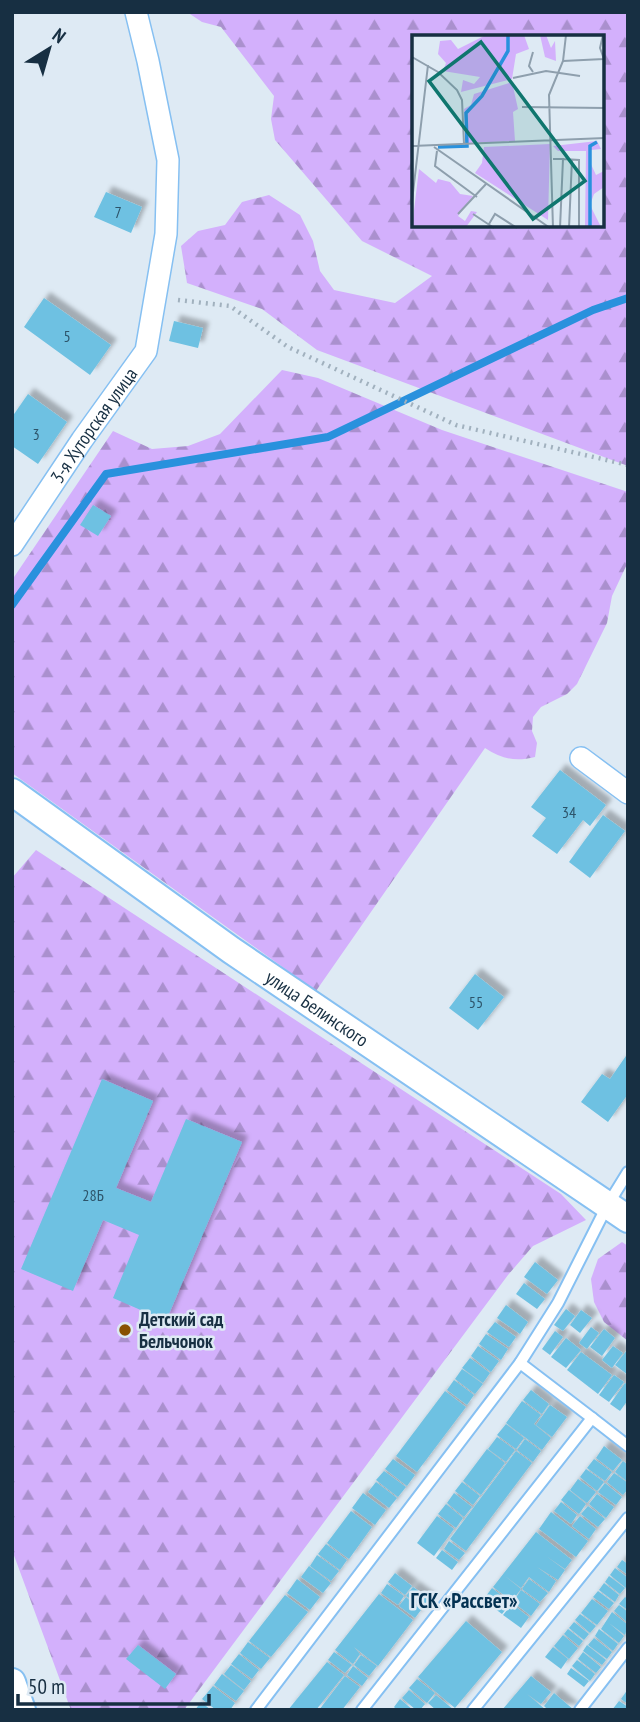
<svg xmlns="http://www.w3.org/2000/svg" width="640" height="1722" font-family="'PT Sans Narrow',sans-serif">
<defs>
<pattern id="forest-firs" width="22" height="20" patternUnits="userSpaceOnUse" patternTransform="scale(1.75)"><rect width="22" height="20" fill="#d3b0fc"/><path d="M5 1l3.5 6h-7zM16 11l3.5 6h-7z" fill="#aa90ce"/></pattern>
<filter id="shadow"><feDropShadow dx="6" dy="-6" stdDeviation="2" flood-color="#0004"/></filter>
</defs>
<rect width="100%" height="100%" fill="#deeaf4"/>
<!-- forest -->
<g fill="url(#forest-firs)" fill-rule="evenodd">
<path d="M 187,12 L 628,12 L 628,466 L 317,350 L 262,309 L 187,283 L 181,246 L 198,231 L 225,225 L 242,202 L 269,195 L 300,215 L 313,241 L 320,271 L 334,290 L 395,303 L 432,276 L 362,241 L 275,140 L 271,119 L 274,96 L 221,27 L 202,22 ZM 414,37 L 603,37 L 603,226 L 414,226 Z"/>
<path d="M 282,370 L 318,378 L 442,430 L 628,492 L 628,562 L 612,596 L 607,623 L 577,684 L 567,694 L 541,707 L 533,717 L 532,731 L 537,743 L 535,757 C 515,762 502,759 485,748 L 316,991 L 12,773 L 12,580 L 113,431 L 152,449 L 188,446 L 220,434 Z"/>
<path d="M 36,850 L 561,1194 L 586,1220 L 533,1246 L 508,1275 L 184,1710 L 71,1710 L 12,1550 L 12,878 Z"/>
<path d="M 622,1242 L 628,1246 L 628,1341 L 604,1322 L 594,1302 L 591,1279 L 598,1259 Z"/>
</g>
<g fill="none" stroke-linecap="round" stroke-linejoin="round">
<!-- stream -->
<path stroke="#2991dd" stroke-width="8" d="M 12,605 L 106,474 L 328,437 L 593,310 L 628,298"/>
</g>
<!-- building -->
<g fill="#6ec1e2" filter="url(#shadow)">
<path d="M 106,192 L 142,207 L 131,233 L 94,217 Z"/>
<path d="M 44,298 L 111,345 L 90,375 L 24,327 Z"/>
<path d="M 174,321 L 203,328 L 198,348 L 169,341 Z"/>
<path d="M 28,394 L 67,422 L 38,464 L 12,446 L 12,417 Z"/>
<path d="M 93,505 L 111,516 L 98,536 L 80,525 Z"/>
<path d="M 560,770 L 606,805 L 590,826 L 583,820 L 557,854 L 532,836 L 546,818 L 531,807 Z"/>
<path d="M 603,815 L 625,831 L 590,878 L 569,862 Z"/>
<path d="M 475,974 L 504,997 L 478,1030 L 449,1008 Z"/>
<path d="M 628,1053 L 628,1094 L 608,1122 L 581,1102 L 602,1074 L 610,1079 Z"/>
<path d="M 102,1079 L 153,1101 L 116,1188 L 151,1202 L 186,1119 L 242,1142 L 166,1321 L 113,1298 L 139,1235 L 103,1220 L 73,1291 L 21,1269 Z"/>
<path d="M 535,1262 L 558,1280 L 547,1294 L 524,1277 Z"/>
<path d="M 524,1283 L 545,1299 L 537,1309 L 516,1294 Z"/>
<path d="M 506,1305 L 528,1322 L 520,1334 L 497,1318 Z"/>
<path d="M 566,1309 L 575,1316 L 563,1331 L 554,1325 Z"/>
<path d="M 581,1310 L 592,1318 L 580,1333 L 570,1325 Z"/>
<path d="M 495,1322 L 516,1337 L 509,1347 L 487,1332 Z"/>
<path d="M 591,1327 L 599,1333 L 587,1349 L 579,1343 Z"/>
<path d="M 604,1329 L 615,1338 L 602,1356 L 590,1347 Z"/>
<path d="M 555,1331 L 563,1337 L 550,1355 L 542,1349 Z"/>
<path d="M 486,1334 L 508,1349 L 501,1360 L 479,1344 Z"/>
<path d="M 566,1338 L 581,1350 L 566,1368 L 551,1357 Z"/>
<path d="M 478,1346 L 499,1361 L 491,1372 L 471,1356 Z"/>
<path d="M 613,1346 L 623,1353 L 612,1368 L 602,1360 Z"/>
<path d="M 628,1349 L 628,1375 L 615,1365 Z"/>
<path d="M 581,1352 L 612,1375 L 598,1394 L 567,1370 Z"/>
<path d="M 470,1358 L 490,1373 L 483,1383 L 462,1368 Z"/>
<path d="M 462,1369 L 483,1384 L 475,1394 L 455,1379 Z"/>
<path d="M 614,1375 L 624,1382 L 609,1402 L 599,1395 Z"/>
<path d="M 454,1380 L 474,1395 L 467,1405 L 447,1390 Z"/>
<path d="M 625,1383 L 628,1385 L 628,1400 L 620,1411 L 610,1404 Z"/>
<path d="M 531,1390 L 549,1404 L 542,1414 L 523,1400 Z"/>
<path d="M 445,1391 L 466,1407 L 417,1472 L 396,1456 Z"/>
<path d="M 522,1401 L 541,1415 L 534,1424 L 551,1438 L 542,1450 L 506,1423 Z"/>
<path d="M 550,1405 L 567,1417 L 552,1437 L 536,1425 Z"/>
<path d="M 506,1424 L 524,1438 L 516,1449 L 497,1435 Z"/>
<path d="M 497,1437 L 515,1450 L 506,1462 L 488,1449 Z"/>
<path d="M 525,1439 L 541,1451 L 533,1462 L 517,1450 Z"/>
<path d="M 604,1446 L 622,1460 L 613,1471 L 596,1458 Z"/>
<path d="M 487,1449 L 505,1463 L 481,1495 L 463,1481 Z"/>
<path d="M 516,1451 L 532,1463 L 466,1551 L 450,1539 Z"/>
<path d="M 393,1459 L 415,1475 L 407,1486 L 385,1469 Z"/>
<path d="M 594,1459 L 612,1472 L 605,1481 L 587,1468 Z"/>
<path d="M 623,1461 L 628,1465 L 628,1482 L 615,1472 Z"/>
<path d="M 586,1469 L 604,1482 L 597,1491 L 580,1477 Z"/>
<path d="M 384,1471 L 406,1487 L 398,1497 L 376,1480 Z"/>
<path d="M 614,1473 L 628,1483 L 628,1489 L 623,1495 L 607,1482 Z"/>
<path d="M 578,1479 L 596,1492 L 587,1503 L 570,1490 Z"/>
<path d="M 376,1482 L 397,1498 L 389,1508 L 368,1492 Z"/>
<path d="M 462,1482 L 480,1496 L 473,1505 L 455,1491 Z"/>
<path d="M 605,1483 L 622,1497 L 616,1505 L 598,1492 Z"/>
<path d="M 569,1490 L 586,1504 L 579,1514 L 561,1500 Z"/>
<path d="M 363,1493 L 386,1510 L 375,1525 L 352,1508 Z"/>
<path d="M 454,1493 L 472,1507 L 464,1517 L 447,1503 Z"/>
<path d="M 597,1494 L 614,1507 L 606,1518 L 589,1504 Z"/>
<path d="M 561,1502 L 577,1515 L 571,1524 L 554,1511 Z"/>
<path d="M 446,1504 L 463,1518 L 456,1528 L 438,1514 Z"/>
<path d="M 588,1506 L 605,1519 L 598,1527 L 581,1514 Z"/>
<path d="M 351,1511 L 372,1527 L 349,1559 L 327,1543 Z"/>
<path d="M 551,1512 L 588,1541 L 576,1557 L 539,1529 Z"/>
<path d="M 437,1516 L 454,1529 L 434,1556 L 417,1543 Z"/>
<path d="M 580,1516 L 596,1529 L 589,1539 L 572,1526 Z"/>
<path d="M 536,1532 L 572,1560 L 565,1569 L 546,1556 L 565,1570 L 558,1580 L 537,1567 L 556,1581 L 549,1592 L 529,1577 L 521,1588 L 505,1576 L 521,1589 L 512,1601 L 493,1587 Z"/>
<path d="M 449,1541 L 465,1553 L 459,1560 L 444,1549 Z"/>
<path d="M 326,1544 L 347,1560 L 340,1570 L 318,1554 Z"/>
<path d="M 442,1550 L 458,1562 L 452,1570 L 436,1558 Z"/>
<path d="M 317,1555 L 339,1571 L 331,1581 L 310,1566 Z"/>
<path d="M 622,1560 L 628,1564 L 628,1575 L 617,1567 Z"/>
<path d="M 309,1566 L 331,1583 L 323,1593 L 301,1577 Z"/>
<path d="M 615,1568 L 628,1578 L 626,1588 L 610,1575 Z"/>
<path d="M 395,1573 L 412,1586 L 405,1595 L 388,1582 Z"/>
<path d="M 609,1576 L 625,1588 L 620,1594 L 605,1582 Z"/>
<path d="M 297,1579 L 320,1597 L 310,1610 L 287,1593 Z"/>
<path d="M 529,1579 L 548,1593 L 540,1602 L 522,1589 Z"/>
<path d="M 604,1583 L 619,1595 L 615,1602 L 599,1590 Z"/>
<path d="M 387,1584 L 404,1596 L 398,1605 L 381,1593 Z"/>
<path d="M 413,1587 L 430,1599 L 424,1608 L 406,1596 Z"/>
<path d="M 492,1588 L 511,1603 L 502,1614 L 483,1600 Z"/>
<path d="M 521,1590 L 540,1604 L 531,1616 L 513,1602 Z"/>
<path d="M 598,1591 L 614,1603 L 609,1609 L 593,1597 Z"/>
<path d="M 379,1594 L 413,1620 L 378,1666 L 354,1647 L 360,1654 L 353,1664 L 335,1650 Z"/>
<path d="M 285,1595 L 308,1612 L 271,1657 L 249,1641 Z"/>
<path d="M 406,1597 L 421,1610 L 415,1618 L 399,1606 Z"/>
<path d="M 625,1597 L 628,1599 L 628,1610 L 619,1604 Z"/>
<path d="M 592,1599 L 608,1611 L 597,1625 L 581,1613 Z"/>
<path d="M 512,1604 L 529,1617 L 521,1628 L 503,1615 Z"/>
<path d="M 619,1605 L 628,1612 L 628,1623 L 614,1611 Z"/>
<path d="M 612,1612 L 628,1625 L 625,1635 L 609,1623 L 624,1636 L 619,1643 L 601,1629 Z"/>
<path d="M 580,1614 L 596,1626 L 590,1633 L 575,1620 Z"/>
<path d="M 466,1621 L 502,1652 L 455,1708 L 418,1677 Z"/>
<path d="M 574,1622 L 589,1634 L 584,1640 L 569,1628 Z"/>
<path d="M 568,1629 L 583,1641 L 579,1646 L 564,1634 Z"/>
<path d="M 599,1629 L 618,1644 L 613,1651 L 595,1636 Z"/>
<path d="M 563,1635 L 578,1648 L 569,1659 L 554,1646 Z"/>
<path d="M 594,1638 L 612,1652 L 607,1659 L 588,1645 Z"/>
<path d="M 248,1642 L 270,1658 L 261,1669 L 240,1653 Z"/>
<path d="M 138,1645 L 176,1674 L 165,1689 L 126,1659 Z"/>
<path d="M 587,1645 L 606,1660 L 602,1665 L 583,1651 Z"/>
<path d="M 553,1647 L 568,1659 L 561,1669 L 545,1657 Z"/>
<path d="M 334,1652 L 352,1665 L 345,1673 L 328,1660 Z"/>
<path d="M 583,1652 L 601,1667 L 596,1673 L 578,1659 Z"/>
<path d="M 239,1654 L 259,1670 L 252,1679 L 231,1664 Z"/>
<path d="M 361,1655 L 377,1666 L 369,1676 L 354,1665 Z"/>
<path d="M 577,1660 L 595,1674 L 590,1681 L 572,1666 Z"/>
<path d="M 327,1662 L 344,1675 L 316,1710 L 288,1710 Z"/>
<path d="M 231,1665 L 251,1681 L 244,1690 L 224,1674 Z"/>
<path d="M 353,1666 L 368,1678 L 362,1686 L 347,1675 Z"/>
<path d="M 571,1668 L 589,1681 L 584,1687 L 567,1674 Z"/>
<path d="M 222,1674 L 244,1691 L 236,1701 L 214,1685 Z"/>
<path d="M 345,1676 L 360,1687 L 342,1710 L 319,1710 Z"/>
<path d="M 531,1676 L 551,1692 L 541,1704 L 527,1694 L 546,1710 L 502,1710 Z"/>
<path d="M 417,1679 L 435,1693 L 427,1703 L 409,1688 Z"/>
<path d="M 213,1686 L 235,1703 L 230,1710 L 216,1710 L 202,1699 Z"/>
<path d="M 628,1689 L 628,1704 L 621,1699 Z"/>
<path d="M 409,1690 L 425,1704 L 420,1710 L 416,1710 L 402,1698 Z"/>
<path d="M 554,1693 L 574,1710 L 548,1710 L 544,1706 Z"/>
<path d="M 436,1695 L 454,1710 L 436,1710 L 428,1703 Z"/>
<path d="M 400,1699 L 413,1710 L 397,1710 L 394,1707 Z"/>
<path d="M 619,1701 L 628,1707 L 628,1710 L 612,1710 Z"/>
<path d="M 201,1702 L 211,1710 L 195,1710 Z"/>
</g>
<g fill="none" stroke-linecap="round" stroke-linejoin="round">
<!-- service casing -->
<g stroke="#86c0f2" stroke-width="14">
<g id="service">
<path d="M 592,1418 L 628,1446"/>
<path d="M 256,1710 L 520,1363 L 558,1303 L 607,1206 L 628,1172"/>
<path d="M 362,1710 L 592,1418 L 520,1363"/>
<path d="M 473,1710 L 628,1518"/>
<path d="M 580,1710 L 628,1648"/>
</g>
</g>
<!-- minor casing -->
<g stroke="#86c0f2" stroke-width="24">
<g id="minor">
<path id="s1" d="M 12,545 L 82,440 L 146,351 L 166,234 L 168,160 L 148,61 L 136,12"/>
<path d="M 581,758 L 628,793"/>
</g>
</g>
<!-- tertiary casing -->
<g stroke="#86c0f2" stroke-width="30">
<g id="tertiary">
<path id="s2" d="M 12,792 L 231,950 L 628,1219"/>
<path d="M 12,1682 L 22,1710"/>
</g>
</g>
<!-- path -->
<path stroke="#a1b1be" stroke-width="4.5" stroke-dasharray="2 5" stroke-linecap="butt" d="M 178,300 L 230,306 L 288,347 L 456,425 L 628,465"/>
<!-- service -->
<use href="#service" stroke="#fff" stroke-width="10"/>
<!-- minor -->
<use href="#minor" stroke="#fff" stroke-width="21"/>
<!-- tertiary -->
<use href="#tertiary" stroke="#fff" stroke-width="26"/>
</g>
<!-- markers -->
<circle fill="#885001" stroke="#deeaf4" stroke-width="2.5" cx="125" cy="1330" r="7"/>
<g text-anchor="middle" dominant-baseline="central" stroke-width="5" stroke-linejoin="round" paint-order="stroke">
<!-- number labels -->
<g font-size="16" fill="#2d546a">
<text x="118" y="212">7</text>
<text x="67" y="336">5</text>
<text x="36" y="434">3</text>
<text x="569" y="812">34</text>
<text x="476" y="1002">55</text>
<text x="93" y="1195">28Б</text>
</g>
<!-- street labels -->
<g font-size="19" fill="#172f42" stroke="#deeaf4">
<text stroke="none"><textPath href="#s1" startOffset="145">3-я Хуторская улица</textPath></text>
<text stroke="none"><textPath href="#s2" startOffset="374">улица Белинского</textPath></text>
</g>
<!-- poi labels -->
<g font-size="19" font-weight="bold" fill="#172f42" stroke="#deeaf4" text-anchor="start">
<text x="139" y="1319">Детский сад<tspan x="139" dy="22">Бельчонок</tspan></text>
</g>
<!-- neighbourhood labels -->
<g font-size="21" font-weight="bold" fill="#033151" stroke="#deeaf4">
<text x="464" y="1600">ГСК «Рассвет»</text>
</g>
</g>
<!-- overview -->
<g transform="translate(412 35)">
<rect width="192" height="192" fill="#deeaf4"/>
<path d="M 74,0 L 112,0 L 117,14 L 104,19 L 100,44 L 49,57 L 51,45 L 62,49 L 68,42 L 31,36 L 34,28 L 26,19 L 28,6 L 39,5 L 46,14 ZM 128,0 L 134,0 L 139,13 L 143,6 L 144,26 L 133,22 ZM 100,47 L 106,74 L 101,77 L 103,106 L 54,108 L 52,74 L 59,70 L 62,59 ZM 185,106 L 189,114 L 179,115 L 177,125 L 184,140 L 192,136 L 192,152 L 182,159 L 178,170 L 189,192 L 173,192 L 174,116 L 146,116 L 141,111 ZM 138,109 L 136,185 L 63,138 L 70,128 L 72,112 ZM 7,134 L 24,148 L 26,144 L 38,147 L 48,159 L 61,161 L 46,181 L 53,186 L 59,176 L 65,177 L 54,192 L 0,192 Z" fill="#d3b0fc"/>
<path fill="none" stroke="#2991dd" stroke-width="3.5" d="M 26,112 L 55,111 L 54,78 L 70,61 L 96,16 L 96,0M 178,193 L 178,111 L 185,107"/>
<path fill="none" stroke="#8e9fad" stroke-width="2" d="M 191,0 L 188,13 L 192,24M 121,17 L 117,31 L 121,37M 0,22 L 26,37 L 45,55 L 50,65 L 52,109M 151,26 L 192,24M 101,43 L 134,36 L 168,41M 110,72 L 193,73M 0,111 L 193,103M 22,112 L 138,193M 25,116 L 23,131 L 65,162M 141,124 L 151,124 L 148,193M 151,124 L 167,125 L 167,193M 0,166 L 16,30M 46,179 L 74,149M 61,179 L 82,193M 77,189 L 83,179 L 105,193M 141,193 L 137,60 L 151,26 L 154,0M 157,193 L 160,124"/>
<path fill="#0f766e" fill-opacity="0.15" stroke="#0f766e" stroke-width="3.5" d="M 69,7 L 173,146 L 121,184 L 17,46 Z"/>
<rect width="192" height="192" fill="none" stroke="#172f42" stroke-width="3.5"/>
</g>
<!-- border -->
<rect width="640" height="1722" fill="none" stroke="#172f42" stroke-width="28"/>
<!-- north arrow -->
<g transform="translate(49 49) rotate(37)" stroke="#deeaf4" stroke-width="5" paint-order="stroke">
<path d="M0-5L12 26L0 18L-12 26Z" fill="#172f42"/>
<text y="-10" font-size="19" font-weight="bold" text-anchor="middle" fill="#172f42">N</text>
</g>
<!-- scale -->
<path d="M18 1694v10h191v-10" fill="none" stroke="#172f42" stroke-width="3.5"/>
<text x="28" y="1694" font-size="21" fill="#172f42" stroke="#deeaf4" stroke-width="5" paint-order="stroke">50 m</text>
</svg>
